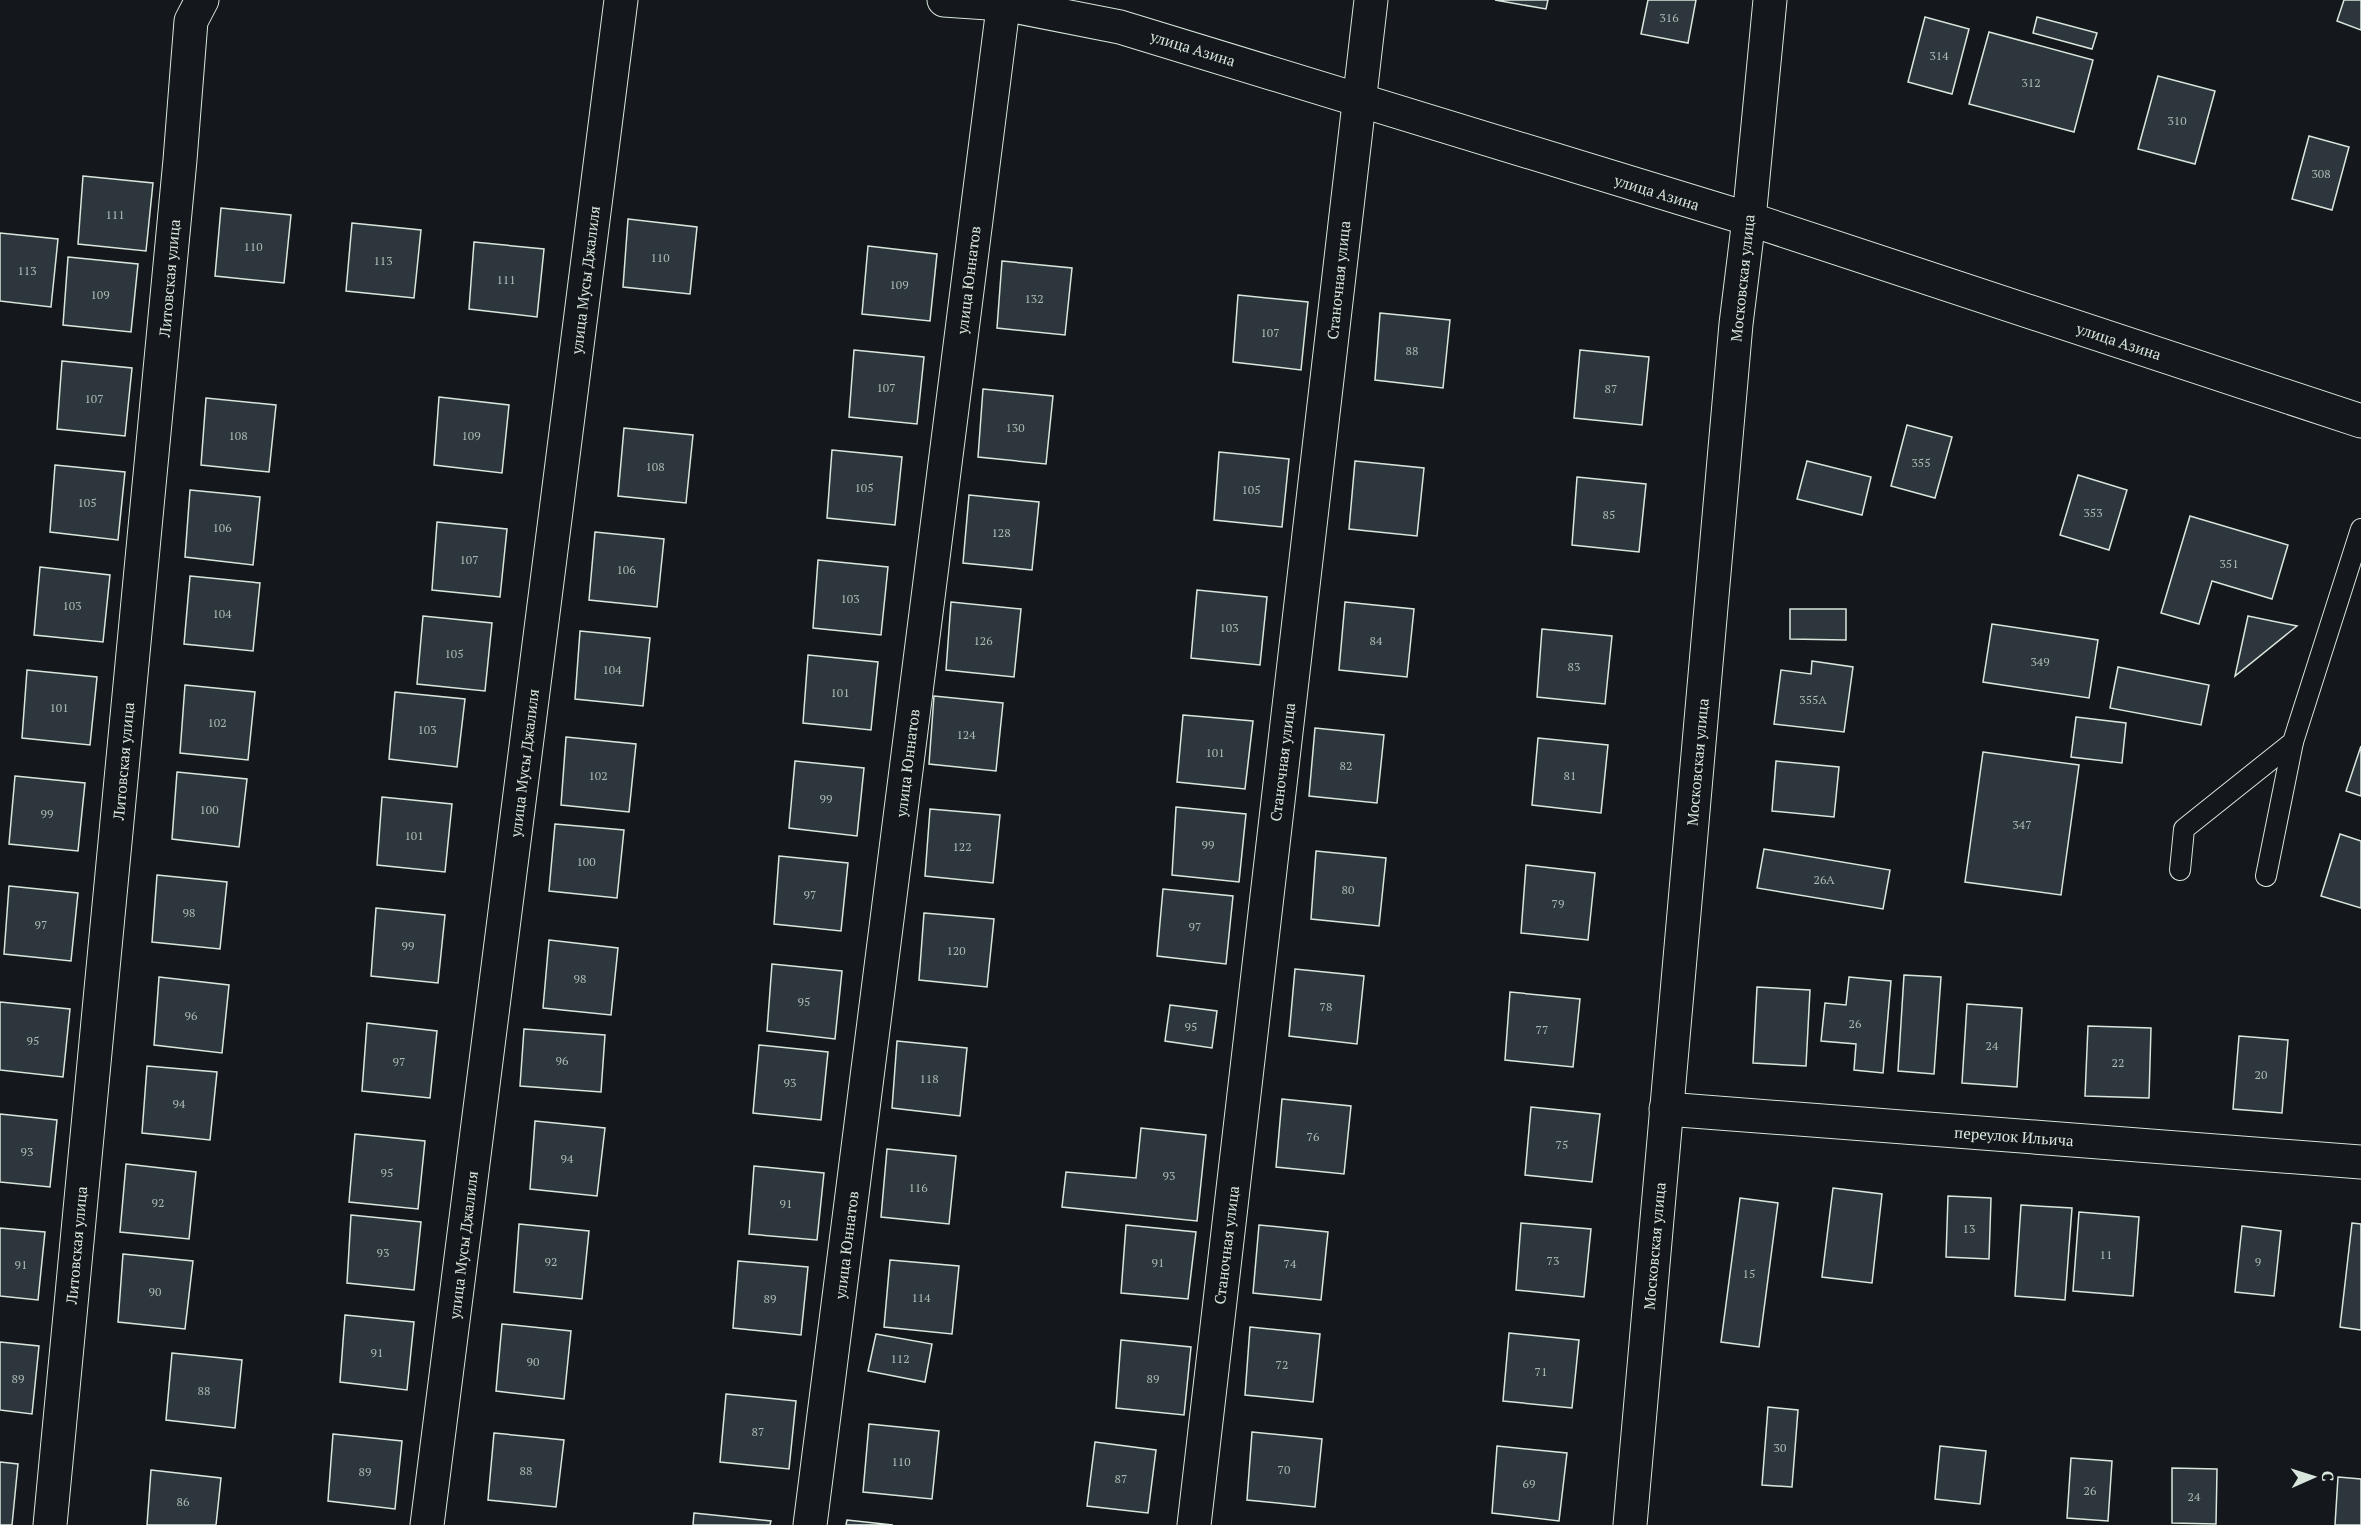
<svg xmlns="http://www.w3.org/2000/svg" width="2361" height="1525" font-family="'PT Serif',serif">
<rect width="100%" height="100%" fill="#14181c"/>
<!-- building -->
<g fill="#2c363c" stroke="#d8e6dc" stroke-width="1.5">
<path d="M 1495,0 L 1548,0 L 1546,9 Z"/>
<path d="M 1648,0 L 1696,0 L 1688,43 L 1641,34 Z"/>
<path d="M 2344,0 L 2361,0 L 2361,30 L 2337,21 Z"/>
<path d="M 1925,17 L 1969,29 L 1952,94 L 1908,82 Z"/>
<path d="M 2037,17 L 2097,33 L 2092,49 L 2033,33 Z"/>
<path d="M 1989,32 L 2093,60 L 2074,132 L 1969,104 Z"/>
<path d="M 2158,76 L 2215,91 L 2195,164 L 2138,149 Z"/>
<path d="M 2309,136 L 2349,147 L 2332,210 L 2292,199 Z"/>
<path d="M 83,176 L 153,183 L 146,251 L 78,244 Z"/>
<path d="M 221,208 L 291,215 L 284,283 L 215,276 Z"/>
<path d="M 628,219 L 697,227 L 690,294 L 623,287 Z"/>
<path d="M 352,223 L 421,230 L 414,298 L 346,291 Z"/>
<path d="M 0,233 L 58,239 L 51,307 L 0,301 Z"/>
<path d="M 474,242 L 544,249 L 537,317 L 469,309 Z"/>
<path d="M 868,246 L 937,254 L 930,321 L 862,314 Z"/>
<path d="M 68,257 L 138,264 L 131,332 L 63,325 Z"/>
<path d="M 1002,261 L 1072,268 L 1065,335 L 997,328 Z"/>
<path d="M 1238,295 L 1308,302 L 1301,370 L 1233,362 Z"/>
<path d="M 1380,313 L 1450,320 L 1443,388 L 1375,380 Z"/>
<path d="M 854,350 L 924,357 L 917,424 L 849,417 Z"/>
<path d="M 1580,350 L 1649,357 L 1642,425 L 1574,418 Z"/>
<path d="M 62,361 L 132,368 L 125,436 L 57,429 Z"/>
<path d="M 983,389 L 1053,396 L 1046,464 L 978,457 Z"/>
<path d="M 439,397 L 509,405 L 502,473 L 434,465 Z"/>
<path d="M 206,398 L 276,405 L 269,472 L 201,465 Z"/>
<path d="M 1907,425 L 1952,437 L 1935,498 L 1891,486 Z"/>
<path d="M 624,428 L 693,435 L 686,503 L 618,496 Z"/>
<path d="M 832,450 L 902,457 L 895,525 L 827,518 Z"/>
<path d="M 1219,452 L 1289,459 L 1282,527 L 1214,520 Z"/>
<path d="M 1355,461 L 1424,468 L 1417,536 L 1349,529 Z"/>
<path d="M 1807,461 L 1871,477 L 1862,515 L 1797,499 Z"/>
<path d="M 55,465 L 125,472 L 118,540 L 50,532 Z"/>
<path d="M 2078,475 L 2127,490 L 2109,550 L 2060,535 Z"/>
<path d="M 1577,477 L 1646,484 L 1639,552 L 1572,545 Z"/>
<path d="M 190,490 L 260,497 L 253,565 L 185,557 Z"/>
<path d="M 969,495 L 1039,502 L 1032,570 L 963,563 Z"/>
<path d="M 2190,516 L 2288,545 L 2272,599 L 2212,581 L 2199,624 L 2161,613 Z"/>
<path d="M 437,522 L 507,529 L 500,597 L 432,590 Z"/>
<path d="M 595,532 L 664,539 L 657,607 L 589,600 Z"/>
<path d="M 818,560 L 888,567 L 881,635 L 813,628 Z"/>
<path d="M 40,567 L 110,575 L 103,642 L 34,635 Z"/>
<path d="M 190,576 L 260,583 L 253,651 L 184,644 Z"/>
<path d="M 1197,590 L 1267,597 L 1260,665 L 1191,658 Z"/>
<path d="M 951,602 L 1021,609 L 1014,677 L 946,670 Z"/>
<path d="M 1345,602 L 1414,609 L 1407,677 L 1339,670 Z"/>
<path d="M 1790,609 L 1846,609 L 1846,640 L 1790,639 Z"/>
<path d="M 423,616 L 492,623 L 485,691 L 417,684 Z"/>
<path d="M 2248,616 L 2297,626 L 2235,676 Z"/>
<path d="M 1992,624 L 2098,640 L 2089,698 L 1983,682 Z"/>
<path d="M 1542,629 L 1612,636 L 1605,704 L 1537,697 Z"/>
<path d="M 580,631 L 650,638 L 643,706 L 575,699 Z"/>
<path d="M 808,655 L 878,662 L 871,730 L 803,723 Z"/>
<path d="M 1812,661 L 1853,667 L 1844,732 L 1774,724 L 1781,670 L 1811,674 Z"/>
<path d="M 2118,667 L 2209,685 L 2201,725 L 2110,708 Z"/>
<path d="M 27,670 L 97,677 L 90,745 L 22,738 Z"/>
<path d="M 185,685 L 255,692 L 248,760 L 180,753 Z"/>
<path d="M 395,692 L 465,699 L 457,767 L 389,759 Z"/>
<path d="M 934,696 L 1003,703 L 996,771 L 929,764 Z"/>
<path d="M 1183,715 L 1253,721 L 1245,789 L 1177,782 Z"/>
<path d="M 2076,717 L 2126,723 L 2122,763 L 2071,757 Z"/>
<path d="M 1315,728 L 1384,735 L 1377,803 L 1309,796 Z"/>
<path d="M 566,737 L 636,744 L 629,812 L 561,805 Z"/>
<path d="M 1538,738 L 1608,745 L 1601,813 L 1532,805 Z"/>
<path d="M 2361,746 L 2361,796 L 2346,791 Z"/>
<path d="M 1983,752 L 2079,765 L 2061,895 L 1965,882 Z"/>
<path d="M 795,761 L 864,768 L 857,836 L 789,828 Z"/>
<path d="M 1776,761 L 1839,767 L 1834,817 L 1772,811 Z"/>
<path d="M 177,772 L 247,779 L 239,847 L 172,839 Z"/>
<path d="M 15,776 L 85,783 L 78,851 L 9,844 Z"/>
<path d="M 382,797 L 452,804 L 445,872 L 377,865 Z"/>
<path d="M 1176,807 L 1246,814 L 1239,882 L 1172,875 Z"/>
<path d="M 930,809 L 1000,815 L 993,883 L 925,876 Z"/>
<path d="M 555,824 L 624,830 L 617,898 L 549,891 Z"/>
<path d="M 2340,834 L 2361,841 L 2361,908 L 2321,896 Z"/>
<path d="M 1764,849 L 1890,870 L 1883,909 L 1757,888 Z"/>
<path d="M 1316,851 L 1386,858 L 1379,926 L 1311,919 Z"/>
<path d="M 779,856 L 848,863 L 841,931 L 774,924 Z"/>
<path d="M 1526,865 L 1595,873 L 1588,940 L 1521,933 Z"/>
<path d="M 157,875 L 227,882 L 220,949 L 152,942 Z"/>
<path d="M 9,886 L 78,893 L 71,961 L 4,954 Z"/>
<path d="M 1163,889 L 1233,896 L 1226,964 L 1157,956 Z"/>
<path d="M 376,908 L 445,915 L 438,983 L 371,976 Z"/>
<path d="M 924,913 L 994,919 L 987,987 L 919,980 Z"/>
<path d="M 549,940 L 618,948 L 611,1015 L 543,1008 Z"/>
<path d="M 772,964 L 842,971 L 835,1039 L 767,1031 Z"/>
<path d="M 1295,969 L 1364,976 L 1357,1044 L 1289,1036 Z"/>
<path d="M 1904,975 L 1941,977 L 1934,1074 L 1898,1071 Z"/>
<path d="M 159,977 L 229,985 L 222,1053 L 154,1045 Z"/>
<path d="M 1849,977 L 1891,981 L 1883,1073 L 1854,1070 L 1856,1044 L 1821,1041 L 1825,1003 L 1846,1005 Z"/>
<path d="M 1757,987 L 1810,990 L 1806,1066 L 1753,1063 Z"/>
<path d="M 1510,992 L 1580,999 L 1573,1067 L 1505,1060 Z"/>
<path d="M 0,1002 L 70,1009 L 63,1077 L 0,1070 Z"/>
<path d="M 1967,1004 L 2022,1008 L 2017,1087 L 1962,1083 Z"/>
<path d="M 1170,1005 L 1217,1011 L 1212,1048 L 1165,1041 Z"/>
<path d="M 367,1023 L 437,1031 L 430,1098 L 362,1091 Z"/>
<path d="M 2088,1026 L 2151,1028 L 2149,1098 L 2085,1096 Z"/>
<path d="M 524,1029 L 605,1035 L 601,1092 L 520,1086 Z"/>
<path d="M 2239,1036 L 2288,1040 L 2282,1113 L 2233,1109 Z"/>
<path d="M 897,1041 L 967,1048 L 960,1116 L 892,1108 Z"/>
<path d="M 759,1045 L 828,1052 L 821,1120 L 753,1113 Z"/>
<path d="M 147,1066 L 217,1072 L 210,1140 L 142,1133 Z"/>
<path d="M 1282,1099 L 1351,1106 L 1344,1174 L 1276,1167 Z"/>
<path d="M 1531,1107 L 1600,1114 L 1592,1182 L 1525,1175 Z"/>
<path d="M 0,1114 L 57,1120 L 50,1187 L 0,1182 Z"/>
<path d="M 535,1121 L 605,1128 L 597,1196 L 530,1189 Z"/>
<path d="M 1141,1128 L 1206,1135 L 1197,1221 L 1062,1207 L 1066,1172 L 1136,1178 Z"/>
<path d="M 355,1134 L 425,1141 L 418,1209 L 349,1202 Z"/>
<path d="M 887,1149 L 956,1156 L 949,1224 L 881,1217 Z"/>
<path d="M 126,1164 L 196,1172 L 189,1239 L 120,1232 Z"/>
<path d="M 754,1166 L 824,1173 L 817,1240 L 749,1234 Z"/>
<path d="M 1833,1188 L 1882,1194 L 1872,1283 L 1822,1277 Z"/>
<path d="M 1948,1196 L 1991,1198 L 1989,1259 L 1946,1257 Z"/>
<path d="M 1740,1198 L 1778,1203 L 1759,1347 L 1721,1342 Z"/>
<path d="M 2021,1205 L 2072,1208 L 2065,1300 L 2015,1296 Z"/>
<path d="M 2079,1212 L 2139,1217 L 2133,1296 L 2073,1291 Z"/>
<path d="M 351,1215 L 421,1222 L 414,1290 L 347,1283 Z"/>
<path d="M 1521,1223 L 1591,1229 L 1584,1297 L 1516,1290 Z"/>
<path d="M 2352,1223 L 2361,1224 L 2361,1330 L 2340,1327 Z"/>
<path d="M 519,1224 L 589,1231 L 582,1299 L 514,1292 Z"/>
<path d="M 1126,1225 L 1196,1232 L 1188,1299 L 1121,1293 Z"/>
<path d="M 1259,1225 L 1328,1232 L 1321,1300 L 1253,1293 Z"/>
<path d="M 2242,1226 L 2281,1231 L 2274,1296 L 2235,1292 Z"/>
<path d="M 0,1228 L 45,1232 L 38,1300 L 0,1296 Z"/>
<path d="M 123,1254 L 193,1261 L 185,1329 L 118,1322 Z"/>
<path d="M 890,1260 L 959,1266 L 952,1334 L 884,1327 Z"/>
<path d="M 738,1261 L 808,1267 L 801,1335 L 733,1328 Z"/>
<path d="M 345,1315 L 414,1322 L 407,1390 L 340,1382 Z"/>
<path d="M 502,1324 L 571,1331 L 564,1399 L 496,1391 Z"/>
<path d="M 1250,1327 L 1320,1334 L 1313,1402 L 1245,1395 Z"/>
<path d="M 1509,1333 L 1579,1340 L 1572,1408 L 1503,1401 Z"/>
<path d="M 876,1334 L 932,1344 L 925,1382 L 868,1371 Z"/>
<path d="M 1121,1340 L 1191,1347 L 1184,1415 L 1116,1408 Z"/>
<path d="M 0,1342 L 39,1346 L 32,1414 L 0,1410 Z"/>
<path d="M 172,1353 L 242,1360 L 235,1428 L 166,1420 Z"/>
<path d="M 726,1394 L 796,1401 L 789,1469 L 720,1462 Z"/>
<path d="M 1768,1407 L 1798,1410 L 1792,1487 L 1762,1485 Z"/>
<path d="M 869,1424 L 939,1431 L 932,1499 L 863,1492 Z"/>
<path d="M 1252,1432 L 1322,1439 L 1315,1507 L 1247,1500 Z"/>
<path d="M 494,1433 L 564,1440 L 556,1507 L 488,1500 Z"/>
<path d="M 333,1434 L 402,1441 L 395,1509 L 328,1501 Z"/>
<path d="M 1095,1442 L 1156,1450 L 1148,1513 L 1087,1506 Z"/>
<path d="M 1497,1446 L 1567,1453 L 1559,1521 L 1492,1513 Z"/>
<path d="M 1940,1446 L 1986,1451 L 1980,1504 L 1935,1499 Z"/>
<path d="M 2071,1458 L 2112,1461 L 2108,1521 L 2067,1518 Z"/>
<path d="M 0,1462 L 18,1464 L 12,1525 L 0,1525 Z"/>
<path d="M 2172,1468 L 2217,1469 L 2216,1524 L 2172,1523 Z"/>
<path d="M 151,1470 L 221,1478 L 216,1525 L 147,1525 Z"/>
<path d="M 2338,1477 L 2361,1479 L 2361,1525 L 2335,1525 Z"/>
<path d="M 694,1513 L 771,1521 L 770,1525 L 693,1525 Z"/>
<path d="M 847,1520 L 893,1525 L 846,1525 Z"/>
</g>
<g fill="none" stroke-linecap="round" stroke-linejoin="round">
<!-- lane casing -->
<g stroke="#d8e6dc" stroke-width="22">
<g id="lane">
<path d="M 2180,870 L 2184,829 L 2293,742 L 2361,529"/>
<path d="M 2266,876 L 2293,742"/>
</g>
</g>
<!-- street casing -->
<g stroke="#d8e6dc" stroke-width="35">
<g id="street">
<path d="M 1749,219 L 1770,0"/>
<path d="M 1666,1109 L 2361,1162"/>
<path d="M 50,1525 L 180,160 L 191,21 L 202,0"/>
<path d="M 427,1525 L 621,0"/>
<path d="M 810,1525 L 1004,0"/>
<path d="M 1194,1525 L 1371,0"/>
</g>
</g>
<!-- secondary casing -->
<g stroke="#d8e6dc" stroke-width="35">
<path id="secondary" d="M 1630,1525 L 1736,324 L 1749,219"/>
</g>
<!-- primary casing -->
<g stroke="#d8e6dc" stroke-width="35">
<path id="primary" d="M 944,0 L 1003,4 L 1120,27 L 1749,219 L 2361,421"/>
</g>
<!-- lane -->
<use href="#lane" stroke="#14181c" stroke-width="20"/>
<!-- street -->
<use href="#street" stroke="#14181c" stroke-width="33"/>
<!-- secondary -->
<use href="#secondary" stroke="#14181c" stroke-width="33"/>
<!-- primary -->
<use href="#primary" stroke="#14181c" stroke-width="33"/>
</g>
<g text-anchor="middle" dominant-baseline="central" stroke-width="4.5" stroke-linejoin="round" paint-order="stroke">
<!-- number labels -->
<g font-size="12" fill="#adbab4">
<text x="1669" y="17">316</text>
<text x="1939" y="55">314</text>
<text x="2031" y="82">312</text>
<text x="2177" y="120">310</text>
<text x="2321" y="173">308</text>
<text x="115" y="214">111</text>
<text x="253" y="246">110</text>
<text x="660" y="257">110</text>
<text x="383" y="260">113</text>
<text x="27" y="270">113</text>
<text x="506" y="279">111</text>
<text x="899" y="284">109</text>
<text x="100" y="294">109</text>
<text x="1034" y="298">132</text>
<text x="1270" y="332">107</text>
<text x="1412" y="350">88</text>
<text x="886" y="387">107</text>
<text x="1611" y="388">87</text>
<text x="94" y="398">107</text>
<text x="1015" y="427">130</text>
<text x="238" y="435">108</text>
<text x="471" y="435">109</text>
<text x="1921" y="462">355</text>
<text x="655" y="466">108</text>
<text x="864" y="487">105</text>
<text x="1251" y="489">105</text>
<text x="87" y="502">105</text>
<text x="2093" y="512">353</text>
<text x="1609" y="514">85</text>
<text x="222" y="527">106</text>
<text x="1001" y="532">128</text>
<text x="469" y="559">107</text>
<text x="2229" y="563">351</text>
<text x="626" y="569">106</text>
<text x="850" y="598">103</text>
<text x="72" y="605">103</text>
<text x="222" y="613">104</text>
<text x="1229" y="627">103</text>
<text x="983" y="640">126</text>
<text x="1376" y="640">84</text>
<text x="454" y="653">105</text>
<text x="2040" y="661">349</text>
<text x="1574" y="666">83</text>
<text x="612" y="669">104</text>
<text x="840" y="692">101</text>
<text x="1813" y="699">355А</text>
<text x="59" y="707">101</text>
<text x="217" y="722">102</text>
<text x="427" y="729">103</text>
<text x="966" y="734">124</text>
<text x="1215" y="752">101</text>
<text x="1346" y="765">82</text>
<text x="598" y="775">102</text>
<text x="1570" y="775">81</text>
<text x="826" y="798">99</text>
<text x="209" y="809">100</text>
<text x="47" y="813">99</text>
<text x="2022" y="824">347</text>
<text x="414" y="835">101</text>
<text x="1208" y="844">99</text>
<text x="962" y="846">122</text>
<text x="586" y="861">100</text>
<text x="1824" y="879">26А</text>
<text x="1348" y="889">80</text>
<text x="810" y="894">97</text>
<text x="1558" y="903">79</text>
<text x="189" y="912">98</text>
<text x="41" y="924">97</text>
<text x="1195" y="926">97</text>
<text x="408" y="945">99</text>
<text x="956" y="950">120</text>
<text x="580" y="978">98</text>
<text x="804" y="1001">95</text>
<text x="1326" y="1006">78</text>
<text x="191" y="1015">96</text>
<text x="1855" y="1023">26</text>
<text x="1191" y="1026">95</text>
<text x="1542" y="1029">77</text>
<text x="33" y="1040">95</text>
<text x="1992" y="1045">24</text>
<text x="562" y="1060">96</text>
<text x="399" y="1061">97</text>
<text x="2118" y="1062">22</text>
<text x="2261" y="1074">20</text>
<text x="929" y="1078">118</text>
<text x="790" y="1082">93</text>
<text x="179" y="1103">94</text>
<text x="1313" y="1136">76</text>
<text x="1562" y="1144">75</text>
<text x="27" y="1151">93</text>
<text x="567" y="1158">94</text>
<text x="387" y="1172">95</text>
<text x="1169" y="1175">93</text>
<text x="918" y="1187">116</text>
<text x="158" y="1202">92</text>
<text x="786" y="1203">91</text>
<text x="1969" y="1228">13</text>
<text x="383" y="1252">93</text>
<text x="2106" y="1254">11</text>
<text x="1553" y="1260">73</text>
<text x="551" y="1261">92</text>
<text x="2258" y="1261">9</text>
<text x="1158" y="1262">91</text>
<text x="1290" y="1263">74</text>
<text x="21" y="1264">91</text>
<text x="1749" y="1273">15</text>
<text x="155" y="1291">90</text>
<text x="921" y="1297">114</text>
<text x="770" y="1298">89</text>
<text x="377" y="1352">91</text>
<text x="900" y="1358">112</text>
<text x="533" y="1361">90</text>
<text x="1282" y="1364">72</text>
<text x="1541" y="1371">71</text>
<text x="18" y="1378">89</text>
<text x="1153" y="1378">89</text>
<text x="204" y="1390">88</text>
<text x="758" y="1431">87</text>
<text x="1780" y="1447">30</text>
<text x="901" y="1461">110</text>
<text x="1284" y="1469">70</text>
<text x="526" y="1470">88</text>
<text x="365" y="1471">89</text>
<text x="1121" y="1478">87</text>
<text x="1529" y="1483">69</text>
<text x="2090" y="1490">26</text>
<text x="2194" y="1496">24</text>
<text x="183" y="1501">86</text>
</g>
<!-- street labels -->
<g font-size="15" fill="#d8e6dc" stroke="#14181c">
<text transform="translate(1193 48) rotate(17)">улица Азина</text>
<text transform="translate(1657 192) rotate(17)">улица Азина</text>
<text transform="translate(169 278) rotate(-85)">Литовская улица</text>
<text transform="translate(1742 278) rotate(-84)">Московская улица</text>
<text transform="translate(585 280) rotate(-83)">улица Мусы Джалиля</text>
<text transform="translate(968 280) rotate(-83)">улица Юннатов</text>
<text transform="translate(1338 280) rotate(-84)">Станочная улица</text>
<text transform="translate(2119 341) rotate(18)">улица Азина</text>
<text transform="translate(123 761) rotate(-85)">Литовская улица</text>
<text transform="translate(1282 762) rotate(-83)">Станочная улица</text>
<text transform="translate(1697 762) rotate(-85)">Московская улица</text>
<text transform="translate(524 763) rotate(-83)">улица Мусы Джалиля</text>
<text transform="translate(907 763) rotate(-83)">улица Юннатов</text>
<text transform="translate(2014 1136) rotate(4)">переулок Ильича</text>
<text transform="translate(76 1245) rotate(-85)">Литовская улица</text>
<text transform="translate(463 1245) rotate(-83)">улица Мусы Джалиля</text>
<text transform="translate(846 1245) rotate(-83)">улица Юннатов</text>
<text transform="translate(1226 1245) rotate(-83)">Станочная улица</text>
<text transform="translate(1654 1246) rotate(-85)">Московская улица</text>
</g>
</g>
<!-- north arrow -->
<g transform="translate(2313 1477) rotate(87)" stroke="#14181c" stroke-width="4.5" paint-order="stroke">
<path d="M0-4.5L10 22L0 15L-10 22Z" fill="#d8e6dc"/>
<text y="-9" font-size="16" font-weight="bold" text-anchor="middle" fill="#d8e6dc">С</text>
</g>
</svg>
